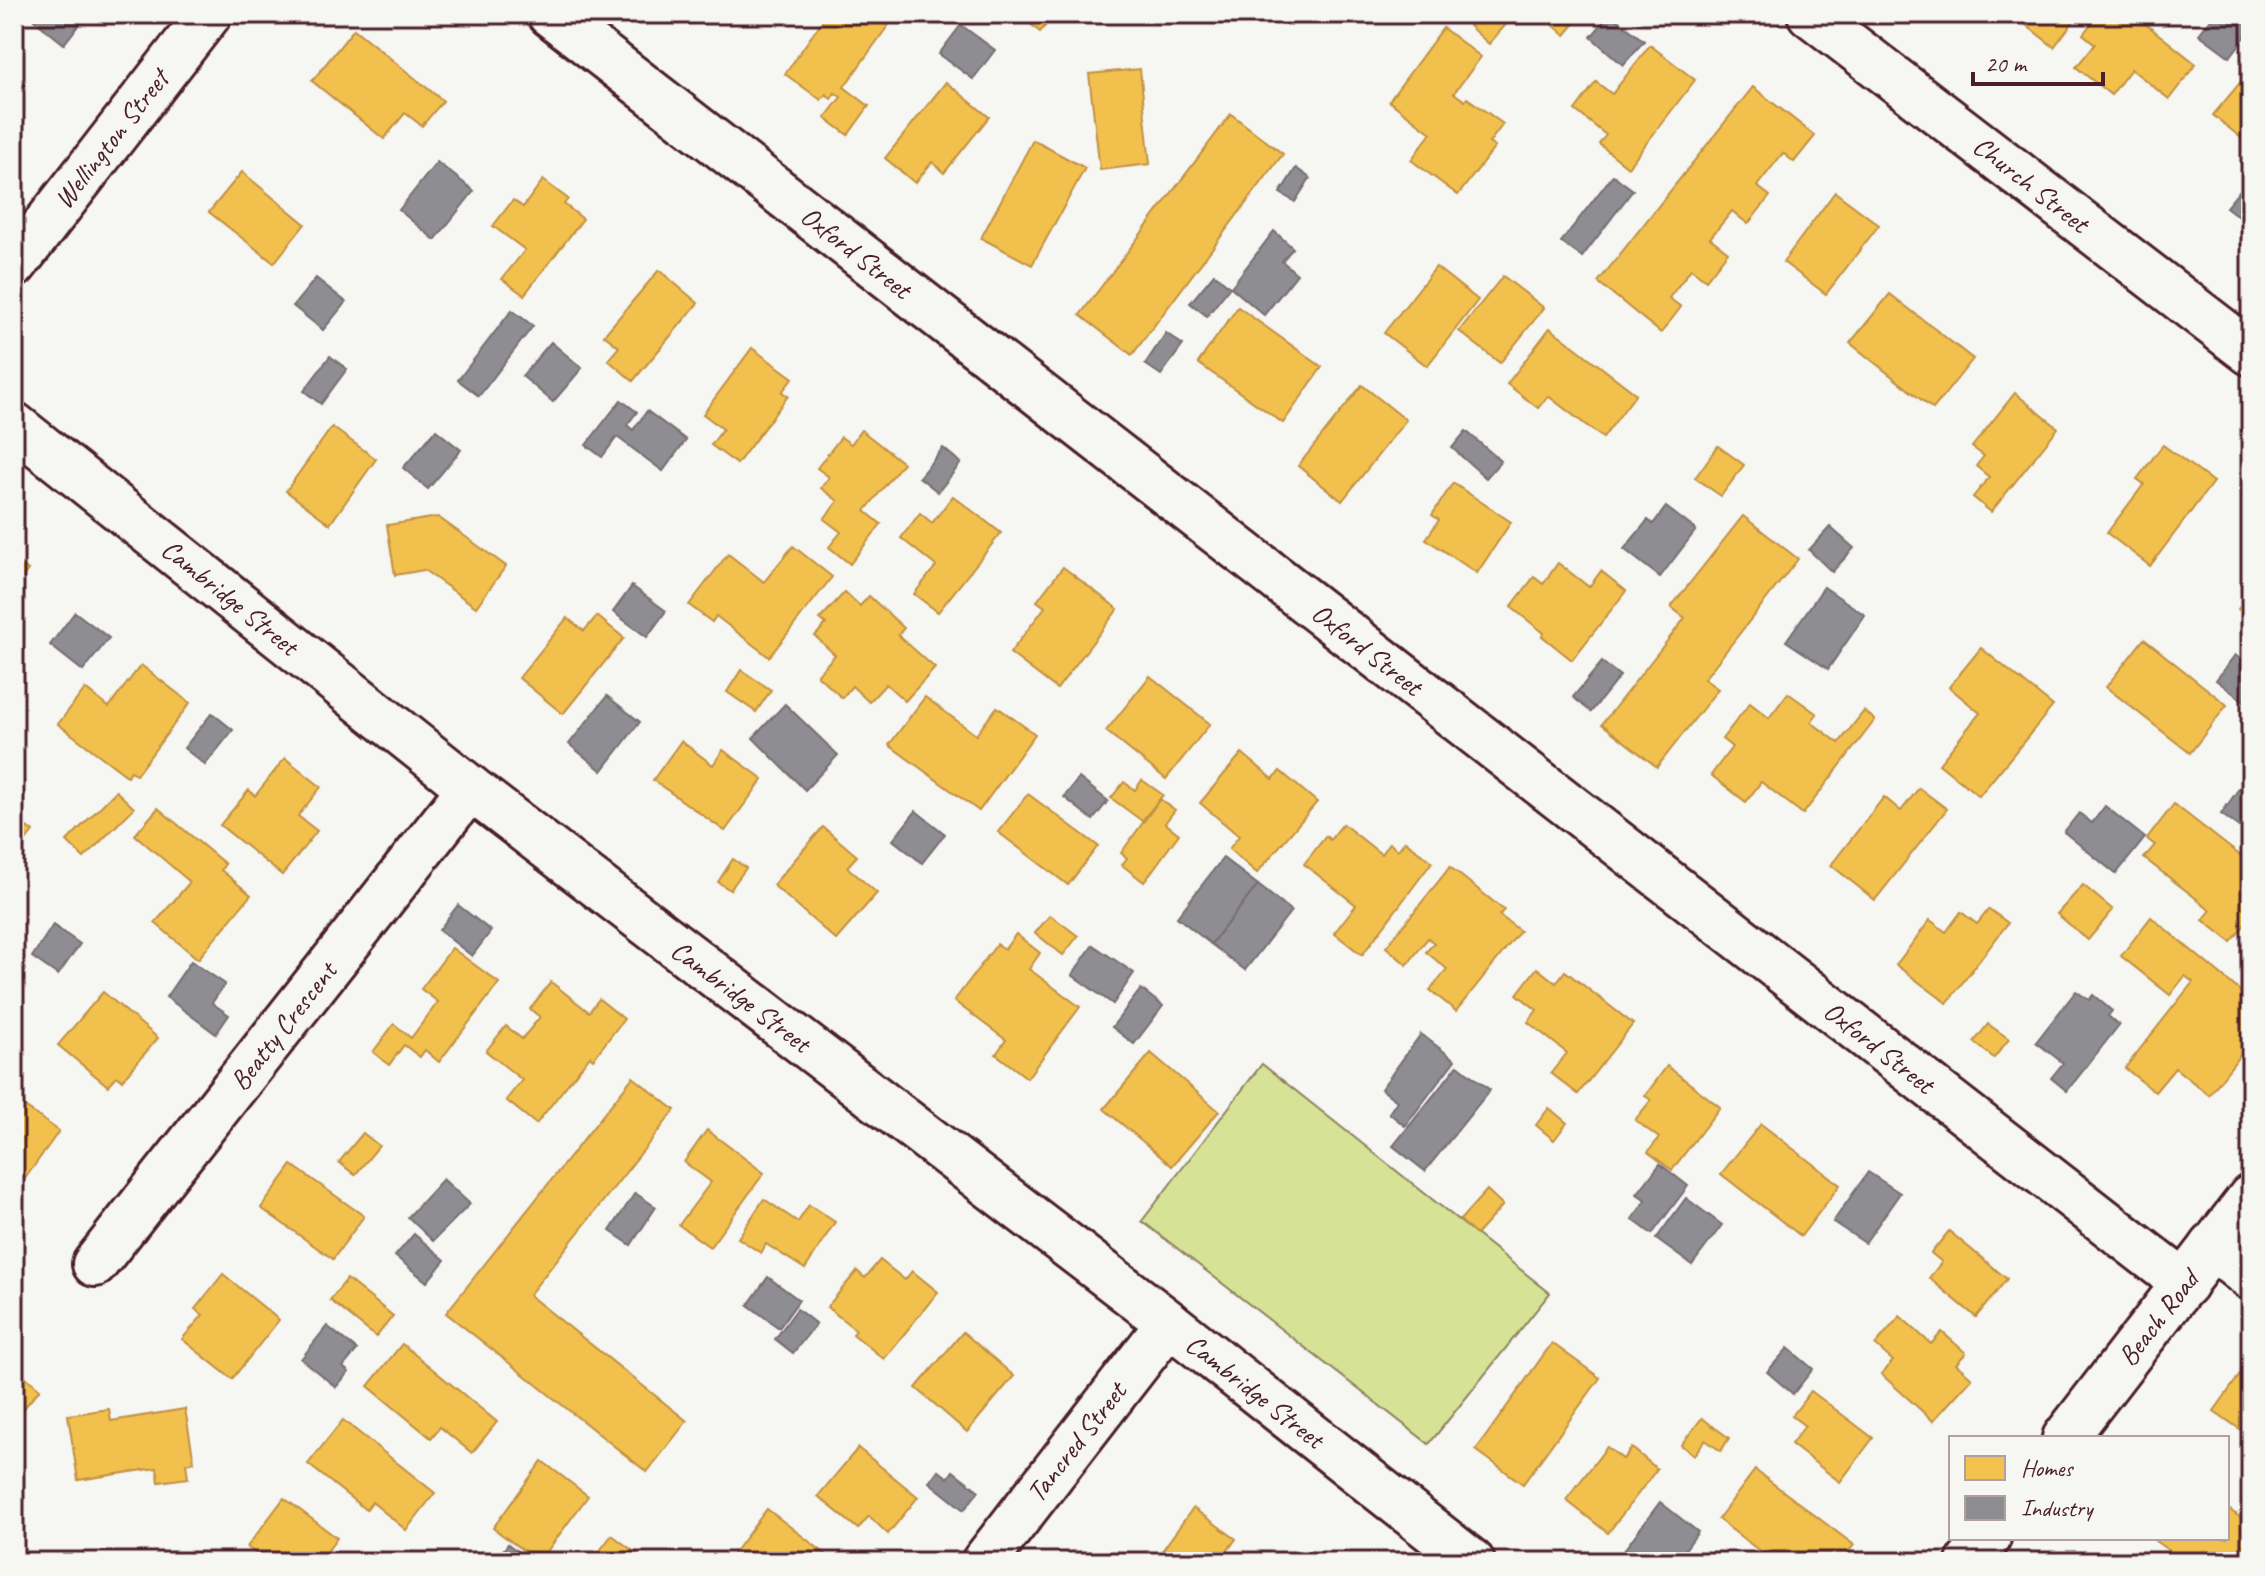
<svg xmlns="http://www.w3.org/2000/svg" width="2265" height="1576" font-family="Caveat,sans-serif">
<rect width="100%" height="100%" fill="#f6f6f2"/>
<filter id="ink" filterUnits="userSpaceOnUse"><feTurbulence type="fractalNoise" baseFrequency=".0125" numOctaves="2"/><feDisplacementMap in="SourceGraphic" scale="16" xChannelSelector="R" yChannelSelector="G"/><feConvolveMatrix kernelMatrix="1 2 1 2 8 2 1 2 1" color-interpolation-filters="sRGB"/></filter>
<g filter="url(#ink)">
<!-- green -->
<path fill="#d6e396" stroke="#908160" stroke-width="2" d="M 1262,1064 L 1550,1293 L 1429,1444 L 1142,1221 Z"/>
<!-- homes -->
<g fill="#f2c14e" stroke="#c09044" stroke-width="2">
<path d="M 827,14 L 876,14 L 890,23 L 844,87 L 869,106 L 848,135 L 825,118 L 841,97 L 835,93 L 831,99 L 826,94 L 821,100 L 785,74 Z"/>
<path d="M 1019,14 L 1055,14 L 1040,32 Z"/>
<path d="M 1479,14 L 1515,14 L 1489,44 L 1469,26 Z"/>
<path d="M 1540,14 L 1583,14 L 1565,35 Z"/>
<path d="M 2012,14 L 2079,14 L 2054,47 Z"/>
<path d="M 2099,14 L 2122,14 L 2126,17 L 2133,14 L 2196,64 L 2169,99 L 2131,69 L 2111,95 L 2076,67 L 2095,44 L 2083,34 Z"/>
<path d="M 1443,28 L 1481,57 L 1454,93 L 1465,101 L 1467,98 L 1503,124 L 1489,143 L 1495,147 L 1458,195 L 1411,160 L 1431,133 L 1389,101 Z"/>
<path d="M 354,29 L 443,101 L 422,126 L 405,113 L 384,139 L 312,81 Z"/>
<path d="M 1650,45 L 1695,80 L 1628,167 L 1599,144 L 1606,135 L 1575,110 L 1596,82 L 1612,94 Z"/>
<path d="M 1140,69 L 1150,164 L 1100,170 L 1089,74 Z"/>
<path d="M 2243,79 L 2251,85 L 2251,146 L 2213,115 Z"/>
<path d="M 946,82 L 989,117 L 944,173 L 932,162 L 915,183 L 885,158 Z"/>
<path d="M 1753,87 L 1815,136 L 1794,162 L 1783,153 L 1757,186 L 1770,196 L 1748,224 L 1732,211 L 1710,238 L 1728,252 L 1706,280 L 1691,269 L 1669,298 L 1681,307 L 1661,333 L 1598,282 Z"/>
<path d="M 1231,114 L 1283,154 L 1132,355 L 1080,315 Z"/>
<path d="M 1033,140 L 1085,168 L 1032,265 L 981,238 Z"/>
<path d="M 242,172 L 305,224 L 274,263 L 209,212 Z"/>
<path d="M 543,180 L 568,199 L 564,204 L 583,219 L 524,295 L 502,279 L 525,250 L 493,226 L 513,200 L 523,207 Z"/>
<path d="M 1835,192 L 1879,225 L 1826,294 L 1783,262 Z"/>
<path d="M 1436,267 L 1478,300 L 1427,366 L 1384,333 Z"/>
<path d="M 659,270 L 698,303 L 633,381 L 608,360 L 619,347 L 604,335 Z"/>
<path d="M 1503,276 L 1544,308 L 1500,363 L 1459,331 Z"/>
<path d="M 1890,294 L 1973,359 L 1933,409 L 1850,343 Z"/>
<path d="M 1238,307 L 1322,367 L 1283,423 L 1198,363 Z"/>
<path d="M 1550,328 L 1636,394 L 1603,438 L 1548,396 L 1538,408 L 1507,384 Z"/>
<path d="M 752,348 L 793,378 L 782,392 L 788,396 L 737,464 L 711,445 L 723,429 L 703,414 Z"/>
<path d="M 1362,385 L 1406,420 L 1342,501 L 1298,466 Z"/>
<path d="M 2015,393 L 2058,428 L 1991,512 L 1973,497 L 1989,477 L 1976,466 L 1984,456 L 1972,447 Z"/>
<path d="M 332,427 L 376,459 L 330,524 L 286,491 Z"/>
<path d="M 861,430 L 903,463 L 865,511 L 881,524 L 850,564 L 829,547 L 841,532 L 824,519 L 838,501 L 821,488 L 829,477 L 817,468 L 841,437 L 851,444 Z"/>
<path d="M 2163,445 L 2213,482 L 2150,566 L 2107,533 L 2144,484 L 2137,479 Z"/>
<path d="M 1718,446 L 1744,465 L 1721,496 L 1695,478 Z"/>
<path d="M 1453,483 L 1511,522 L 1477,573 L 1426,539 L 1439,520 L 1432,515 Z"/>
<path d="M 953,496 L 1001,533 L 938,612 L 914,594 L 936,566 L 901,538 L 920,513 L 932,523 Z"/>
<path d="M 1743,516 L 1798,559 L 1704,679 L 1718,689 L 1657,767 L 1602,724 L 1685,618 L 1671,607 Z"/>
<path d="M 438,517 L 506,566 L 476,607 L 424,570 L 395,575 L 387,525 Z"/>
<path d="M 793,546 L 832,577 L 769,657 L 716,616 L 712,622 L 689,605 L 728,554 L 764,582 Z"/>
<path d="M 14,558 L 28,570 L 14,588 Z"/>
<path d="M 1558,563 L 1589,587 L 1601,571 L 1626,591 L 1572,660 L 1542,636 L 1544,633 L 1511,607 L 1534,577 L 1543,584 Z"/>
<path d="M 1063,567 L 1118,609 L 1057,689 L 1010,653 L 1045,607 L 1037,601 Z"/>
<path d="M 845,592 L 860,606 L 869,596 L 904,628 L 898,635 L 935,668 L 905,701 L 886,684 L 869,702 L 852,686 L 842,698 L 817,675 L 835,655 L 815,636 L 826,624 L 820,619 Z"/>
<path d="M 2251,592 L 2251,619 L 2238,609 Z"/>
<path d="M 597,616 L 624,638 L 563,714 L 519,678 L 567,618 L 584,631 Z"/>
<path d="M 2144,639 L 2227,705 L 2190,753 L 2106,687 Z"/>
<path d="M 1981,648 L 2053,706 L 1979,796 L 1939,764 L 1980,713 L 1949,687 Z"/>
<path d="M 141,665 L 190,703 L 136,775 L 131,771 L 127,776 L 58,724 L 85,689 L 109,707 Z"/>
<path d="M 741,670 L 771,690 L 756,712 L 727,692 Z"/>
<path d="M 1150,676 L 1210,724 L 1166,779 L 1106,731 Z"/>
<path d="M 1788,693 L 1817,714 L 1811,722 L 1839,743 L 1864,711 L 1875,720 L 1803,814 L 1761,782 L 1746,802 L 1711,775 L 1732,747 L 1722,739 L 1750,703 L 1769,718 Z"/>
<path d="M 925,697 L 976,735 L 997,707 L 1035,734 L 979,811 L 889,745 Z"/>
<path d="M 681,741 L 713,765 L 723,750 L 763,779 L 725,831 L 653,780 Z"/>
<path d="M 1242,753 L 1273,779 L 1280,771 L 1317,802 L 1257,873 L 1229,849 L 1239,836 L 1200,803 Z"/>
<path d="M 285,758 L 321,787 L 298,816 L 317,831 L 282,875 L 220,825 L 249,790 L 255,796 Z"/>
<path d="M 1142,780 L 1163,795 L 1142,821 L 1111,798 L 1124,782 L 1135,790 Z"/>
<path d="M 1919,788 L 1947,809 L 1875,900 L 1831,865 L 1884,797 L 1901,811 Z"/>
<path d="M 116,791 L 134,808 L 84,858 L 67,841 Z"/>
<path d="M 1028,794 L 1098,846 L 1068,885 L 998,832 Z"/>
<path d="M 1160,799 L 1175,810 L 1165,823 L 1179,834 L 1144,882 L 1122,865 L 1127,858 L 1121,853 Z"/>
<path d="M 2174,804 L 2251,864 L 2251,917 L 2231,942 L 2203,920 L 2211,910 L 2144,858 L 2155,845 L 2147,839 Z"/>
<path d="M 158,808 L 225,864 L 221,870 L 251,895 L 198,959 L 155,923 L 190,882 L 135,835 Z"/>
<path d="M 14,817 L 33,832 L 14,856 Z"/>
<path d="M 1343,824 L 1381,854 L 1389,843 L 1398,850 L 1405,841 L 1432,862 L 1362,955 L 1334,933 L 1356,905 L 1304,864 L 1326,836 L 1330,840 Z"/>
<path d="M 823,827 L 857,856 L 847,867 L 877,893 L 836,940 L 773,885 Z"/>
<path d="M 733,859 L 746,868 L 730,890 L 718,882 Z"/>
<path d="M 1450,867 L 1504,910 L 1499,915 L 1520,931 L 1456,1011 L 1430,990 L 1447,969 L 1426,952 L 1434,943 L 1428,938 L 1407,965 L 1386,947 Z"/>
<path d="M 2083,885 L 2113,910 L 2088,940 L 2057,914 Z"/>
<path d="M 1989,909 L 2008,923 L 1947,1003 L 1896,965 L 1930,920 L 1946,932 L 1961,912 L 1977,924 Z"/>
<path d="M 1050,915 L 1078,936 L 1063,955 L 1035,933 Z"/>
<path d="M 2151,917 L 2251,1000 L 2251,1041 L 2209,1095 L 2175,1068 L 2155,1092 L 2125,1068 L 2193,982 L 2185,976 L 2170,995 L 2121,956 Z"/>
<path d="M 1016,934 L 1040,953 L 1029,969 L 1080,1007 L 1027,1078 L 996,1054 L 1006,1040 L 954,1001 L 997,944 L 1005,949 Z"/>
<path d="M 452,948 L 499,983 L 439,1062 L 425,1050 L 420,1057 L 404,1045 L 389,1065 L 373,1052 L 394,1024 L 411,1038 L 438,1002 L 421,989 Z"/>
<path d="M 1537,968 L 1556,983 L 1565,971 L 1633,1024 L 1578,1094 L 1551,1073 L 1567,1053 L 1528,1022 L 1537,1010 L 1517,994 Z"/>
<path d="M 551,982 L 589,1012 L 599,999 L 624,1019 L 593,1059 L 590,1056 L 536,1124 L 506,1100 L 522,1080 L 486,1051 L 506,1026 L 522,1039 L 540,1017 L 530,1009 Z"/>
<path d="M 103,992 L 158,1038 L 122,1080 L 117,1076 L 108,1086 L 58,1045 Z"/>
<path d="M 1988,1024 L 2009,1039 L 1994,1058 L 1974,1042 Z"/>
<path d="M 1151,1053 L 1219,1111 L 1172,1166 L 1104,1109 Z"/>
<path d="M 1667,1066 L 1720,1107 L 1672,1170 L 1648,1152 L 1659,1138 L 1635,1120 L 1651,1100 L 1645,1096 Z"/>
<path d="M 633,1077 L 675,1110 L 529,1295 L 687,1421 L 647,1472 L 446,1313 Z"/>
<path d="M 15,1100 L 59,1131 L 14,1194 L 14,1102 Z"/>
<path d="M 1549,1108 L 1567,1123 L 1554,1140 L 1536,1125 Z"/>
<path d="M 1761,1124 L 1840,1185 L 1801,1236 L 1721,1174 Z"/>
<path d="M 707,1130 L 764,1173 L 710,1247 L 679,1225 L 711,1182 L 684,1162 Z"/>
<path d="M 363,1133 L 379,1146 L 355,1175 L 339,1162 Z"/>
<path d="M 292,1165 L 364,1216 L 333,1259 L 261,1208 Z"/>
<path d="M 1487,1190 L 1503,1205 L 1476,1235 L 1460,1220 Z"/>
<path d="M 764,1199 L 798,1222 L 809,1205 L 835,1222 L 805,1269 L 766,1244 L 761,1253 L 738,1238 Z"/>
<path d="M 1949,1231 L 2007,1279 L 1976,1317 L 1929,1278 L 1942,1262 L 1931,1253 Z"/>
<path d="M 880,1260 L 905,1280 L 912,1271 L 938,1292 L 884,1359 L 853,1334 L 856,1330 L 827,1307 L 857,1271 L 865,1278 Z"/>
<path d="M 223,1274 L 279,1320 L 232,1379 L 182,1339 L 203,1315 L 195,1309 Z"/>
<path d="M 347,1279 L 393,1316 L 376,1337 L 330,1300 Z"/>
<path d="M 1900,1316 L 1931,1344 L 1942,1332 L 1966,1353 L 1956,1364 L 1972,1378 L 1933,1421 L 1881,1374 L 1893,1361 L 1875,1345 Z"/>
<path d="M 963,1332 L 1014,1376 L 967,1432 L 916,1388 Z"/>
<path d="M 1552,1343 L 1600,1378 L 1523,1484 L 1476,1450 Z"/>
<path d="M 402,1344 L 497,1422 L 472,1453 L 440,1427 L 431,1438 L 368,1386 Z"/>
<path d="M 2249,1362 L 2251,1363 L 2251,1437 L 2214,1411 Z"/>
<path d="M 14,1367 L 40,1389 L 14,1420 Z"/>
<path d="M 1811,1391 L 1873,1438 L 1840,1482 L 1791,1444 L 1805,1426 L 1792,1416 Z"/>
<path d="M 109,1409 L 111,1421 L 185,1409 L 194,1462 L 186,1463 L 188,1478 L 159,1482 L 157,1468 L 78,1480 L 68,1415 Z"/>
<path d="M 1702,1418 L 1729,1438 L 1721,1451 L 1705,1440 L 1694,1455 L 1681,1445 Z"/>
<path d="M 343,1420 L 435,1493 L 406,1530 L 372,1502 L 366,1510 L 308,1464 Z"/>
<path d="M 1607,1447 L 1623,1459 L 1632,1448 L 1657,1469 L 1608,1533 L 1566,1500 Z"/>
<path d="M 858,1448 L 918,1497 L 888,1534 L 869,1516 L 858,1529 L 818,1496 Z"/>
<path d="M 542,1461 L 588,1496 L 539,1562 L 493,1528 Z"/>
<path d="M 1755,1470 L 1854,1545 L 1840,1562 L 1774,1562 L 1718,1519 Z"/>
<path d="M 284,1498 L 337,1538 L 324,1556 L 332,1562 L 268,1562 L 247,1547 Z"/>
<path d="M 1193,1508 L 1236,1539 L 1219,1562 L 1154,1562 Z"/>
<path d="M 2227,1508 L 2251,1525 L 2251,1535 L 2231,1562 L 2169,1562 L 2175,1555 L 2151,1538 L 2227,1538 Z"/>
<path d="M 767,1509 L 836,1562 L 743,1562 L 733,1554 Z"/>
<path d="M 612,1535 L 648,1562 L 591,1562 Z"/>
</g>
<!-- industry -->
<g fill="#8d8d92" stroke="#796c73" stroke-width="2">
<path d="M 39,14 L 82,14 L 85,17 L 64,44 L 34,20 Z"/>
<path d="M 1610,14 L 1644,41 L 1623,65 L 1591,37 Z"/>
<path d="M 2215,14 L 2251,14 L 2251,29 L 2230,57 L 2199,34 Z"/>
<path d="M 961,25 L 995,50 L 973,79 L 939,54 Z"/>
<path d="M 437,162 L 474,191 L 435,240 L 399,210 Z"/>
<path d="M 1296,168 L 1310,178 L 1295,202 L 1280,193 Z"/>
<path d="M 1613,175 L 1633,190 L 1582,257 L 1561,242 Z"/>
<path d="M 2250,178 L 2251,179 L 2251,226 L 2226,207 Z"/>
<path d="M 1274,231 L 1293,248 L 1282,261 L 1297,274 L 1264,315 L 1231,287 Z"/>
<path d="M 1214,274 L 1230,287 L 1207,316 L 1190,303 Z"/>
<path d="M 316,278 L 346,302 L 323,330 L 293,306 Z"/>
<path d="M 512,310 L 533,326 L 479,396 L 458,380 Z"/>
<path d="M 1166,333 L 1183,345 L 1161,375 L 1145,364 Z"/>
<path d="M 551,342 L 582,368 L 553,402 L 522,376 Z"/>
<path d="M 330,356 L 347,369 L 321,404 L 304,391 Z"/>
<path d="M 621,400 L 637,412 L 627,425 L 633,430 L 647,411 L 686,440 L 663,471 L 617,437 L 602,457 L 586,445 Z"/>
<path d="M 436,430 L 461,450 L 428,489 L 403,468 Z"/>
<path d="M 1466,431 L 1501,461 L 1486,478 L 1452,448 Z"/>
<path d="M 943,448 L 961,463 L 938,492 L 919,477 Z"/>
<path d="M 1666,507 L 1696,530 L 1660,577 L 1624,549 L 1648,520 L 1653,524 Z"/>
<path d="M 1830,527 L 1854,548 L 1832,572 L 1809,550 Z"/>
<path d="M 632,586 L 666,611 L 647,637 L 613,612 Z"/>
<path d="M 1824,587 L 1865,615 L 1828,669 L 1786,641 Z"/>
<path d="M 75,612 L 109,638 L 83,671 L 50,645 Z"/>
<path d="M 2235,655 L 2251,667 L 2251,707 L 2216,680 Z"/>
<path d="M 1602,662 L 1620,676 L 1591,712 L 1573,697 Z"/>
<path d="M 607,696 L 640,722 L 602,771 L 569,744 Z"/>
<path d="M 785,704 L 838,755 L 805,790 L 753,738 Z"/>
<path d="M 212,713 L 233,730 L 205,765 L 184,748 Z"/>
<path d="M 1079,778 L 1108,801 L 1093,820 L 1064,797 Z"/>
<path d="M 2240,787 L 2251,794 L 2251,810 L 2239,827 L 2221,814 Z"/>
<path d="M 2105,806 L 2145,838 L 2116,874 L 2064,832 L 2079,813 L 2092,823 Z"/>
<path d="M 916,811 L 945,834 L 922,863 L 893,840 Z"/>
<path d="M 1223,858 L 1258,885 L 1211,944 L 1177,917 Z"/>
<path d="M 1258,885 L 1291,911 L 1245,970 L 1211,944 Z"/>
<path d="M 458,905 L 491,931 L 472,956 L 439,930 Z"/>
<path d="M 53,925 L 80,944 L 58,975 L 32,957 Z"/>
<path d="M 1093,945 L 1134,973 L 1113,1004 L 1072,975 Z"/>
<path d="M 191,961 L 225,984 L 212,1003 L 229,1015 L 216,1034 L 166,997 Z"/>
<path d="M 1141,989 L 1163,1006 L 1134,1044 L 1112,1027 Z"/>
<path d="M 2076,991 L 2089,1000 L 2093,995 L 2112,1011 L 2108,1016 L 2119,1025 L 2067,1091 L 2051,1078 L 2063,1063 L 2036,1042 Z"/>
<path d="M 1421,1034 L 1455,1060 L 1405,1126 L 1389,1113 L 1397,1101 L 1381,1089 Z"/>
<path d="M 1458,1065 L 1490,1090 L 1425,1171 L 1393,1146 Z"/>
<path d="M 1660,1164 L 1688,1186 L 1652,1234 L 1632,1219 L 1646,1200 L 1637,1194 Z"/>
<path d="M 1868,1172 L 1900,1193 L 1865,1243 L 1833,1222 Z"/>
<path d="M 443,1179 L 470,1204 L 433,1241 L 408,1217 Z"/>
<path d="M 635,1193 L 656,1207 L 631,1245 L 610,1231 Z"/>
<path d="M 1686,1198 L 1722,1225 L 1692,1265 L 1656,1239 Z"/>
<path d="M 414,1234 L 445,1260 L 427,1282 L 395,1256 Z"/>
<path d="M 768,1277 L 799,1300 L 779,1328 L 748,1305 Z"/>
<path d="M 797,1309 L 816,1324 L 793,1353 L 775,1339 Z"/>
<path d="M 327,1326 L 357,1350 L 343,1367 L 349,1372 L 336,1387 L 301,1359 Z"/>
<path d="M 1788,1348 L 1813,1369 L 1793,1394 L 1767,1372 Z"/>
<path d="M 938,1470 L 948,1478 L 953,1471 L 979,1491 L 964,1510 L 929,1482 Z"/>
<path d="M 1660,1502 L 1698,1532 L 1676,1562 L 1615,1562 Z"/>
<path d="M 508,1544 L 531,1562 L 494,1562 Z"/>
</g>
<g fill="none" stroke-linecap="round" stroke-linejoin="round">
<!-- minor casing -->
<g stroke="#4a1f2b" stroke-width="50">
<g id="minor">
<path d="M 550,14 L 2185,1284"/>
<path d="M 1810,14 L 2251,353"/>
<path d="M 14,265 L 209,14"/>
<path d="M 14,425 L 470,788 L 1169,1323 L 1472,1562"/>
<path d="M 2212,1247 L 2251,1278"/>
<path d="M 95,1264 L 470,788"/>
<path d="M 2065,1438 L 2251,1197"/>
<path d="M 984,1562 L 1169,1323"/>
<path d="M 1969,1562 L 1988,1538"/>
</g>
</g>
<!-- minor -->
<use href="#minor" stroke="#f6f6f2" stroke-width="44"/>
</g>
</g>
<g text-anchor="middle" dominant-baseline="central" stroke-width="8" stroke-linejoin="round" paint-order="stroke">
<!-- street labels -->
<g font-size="28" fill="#4a1f2b" stroke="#f6f6f2">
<text transform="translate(111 139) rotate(-52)">Wellington Street</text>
<text transform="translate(2031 184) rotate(38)">Church Street</text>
<text transform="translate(856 252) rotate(38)">Oxford Street</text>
<text transform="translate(230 597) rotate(39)">Cambridge Street</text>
<text transform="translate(1367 649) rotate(38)">Oxford Street</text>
<text transform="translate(741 996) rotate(37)">Cambridge Street</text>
<text transform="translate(283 1026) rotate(-52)">Beatty Crescent</text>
<text transform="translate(1879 1047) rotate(38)">Oxford Street</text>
<text transform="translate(2158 1318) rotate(-52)">Beach Road</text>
<text transform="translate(1255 1391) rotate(38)">Cambridge Street</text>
<text transform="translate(1076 1442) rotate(-52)">Tancred Street</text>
</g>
</g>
<!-- margin -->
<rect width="2265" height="1576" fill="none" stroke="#f6f6f2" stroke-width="48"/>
<rect x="24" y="24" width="2217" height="1528" fill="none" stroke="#4a1f2b" stroke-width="3" filter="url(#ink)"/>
<!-- legend -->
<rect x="1949" y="1436" width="280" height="104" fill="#f6f6f2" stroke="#b1a0a2" stroke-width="2"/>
<rect x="1965" y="1456" width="40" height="24" fill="#f2c14e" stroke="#b1a0a2" stroke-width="2"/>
<text x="2021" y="1476" font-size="24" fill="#4a1f2b">Homes</text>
<rect x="1965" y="1496" width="40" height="24" fill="#8d8d92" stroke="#b1a0a2" stroke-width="2"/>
<text x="2021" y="1516" font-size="24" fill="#4a1f2b">Industry</text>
<!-- scale -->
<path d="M1973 72v12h130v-12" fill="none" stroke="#4a1f2b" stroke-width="4"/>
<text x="1985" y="72" font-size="24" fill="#4a1f2b" stroke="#f6f6f2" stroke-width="6" paint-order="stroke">20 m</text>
</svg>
